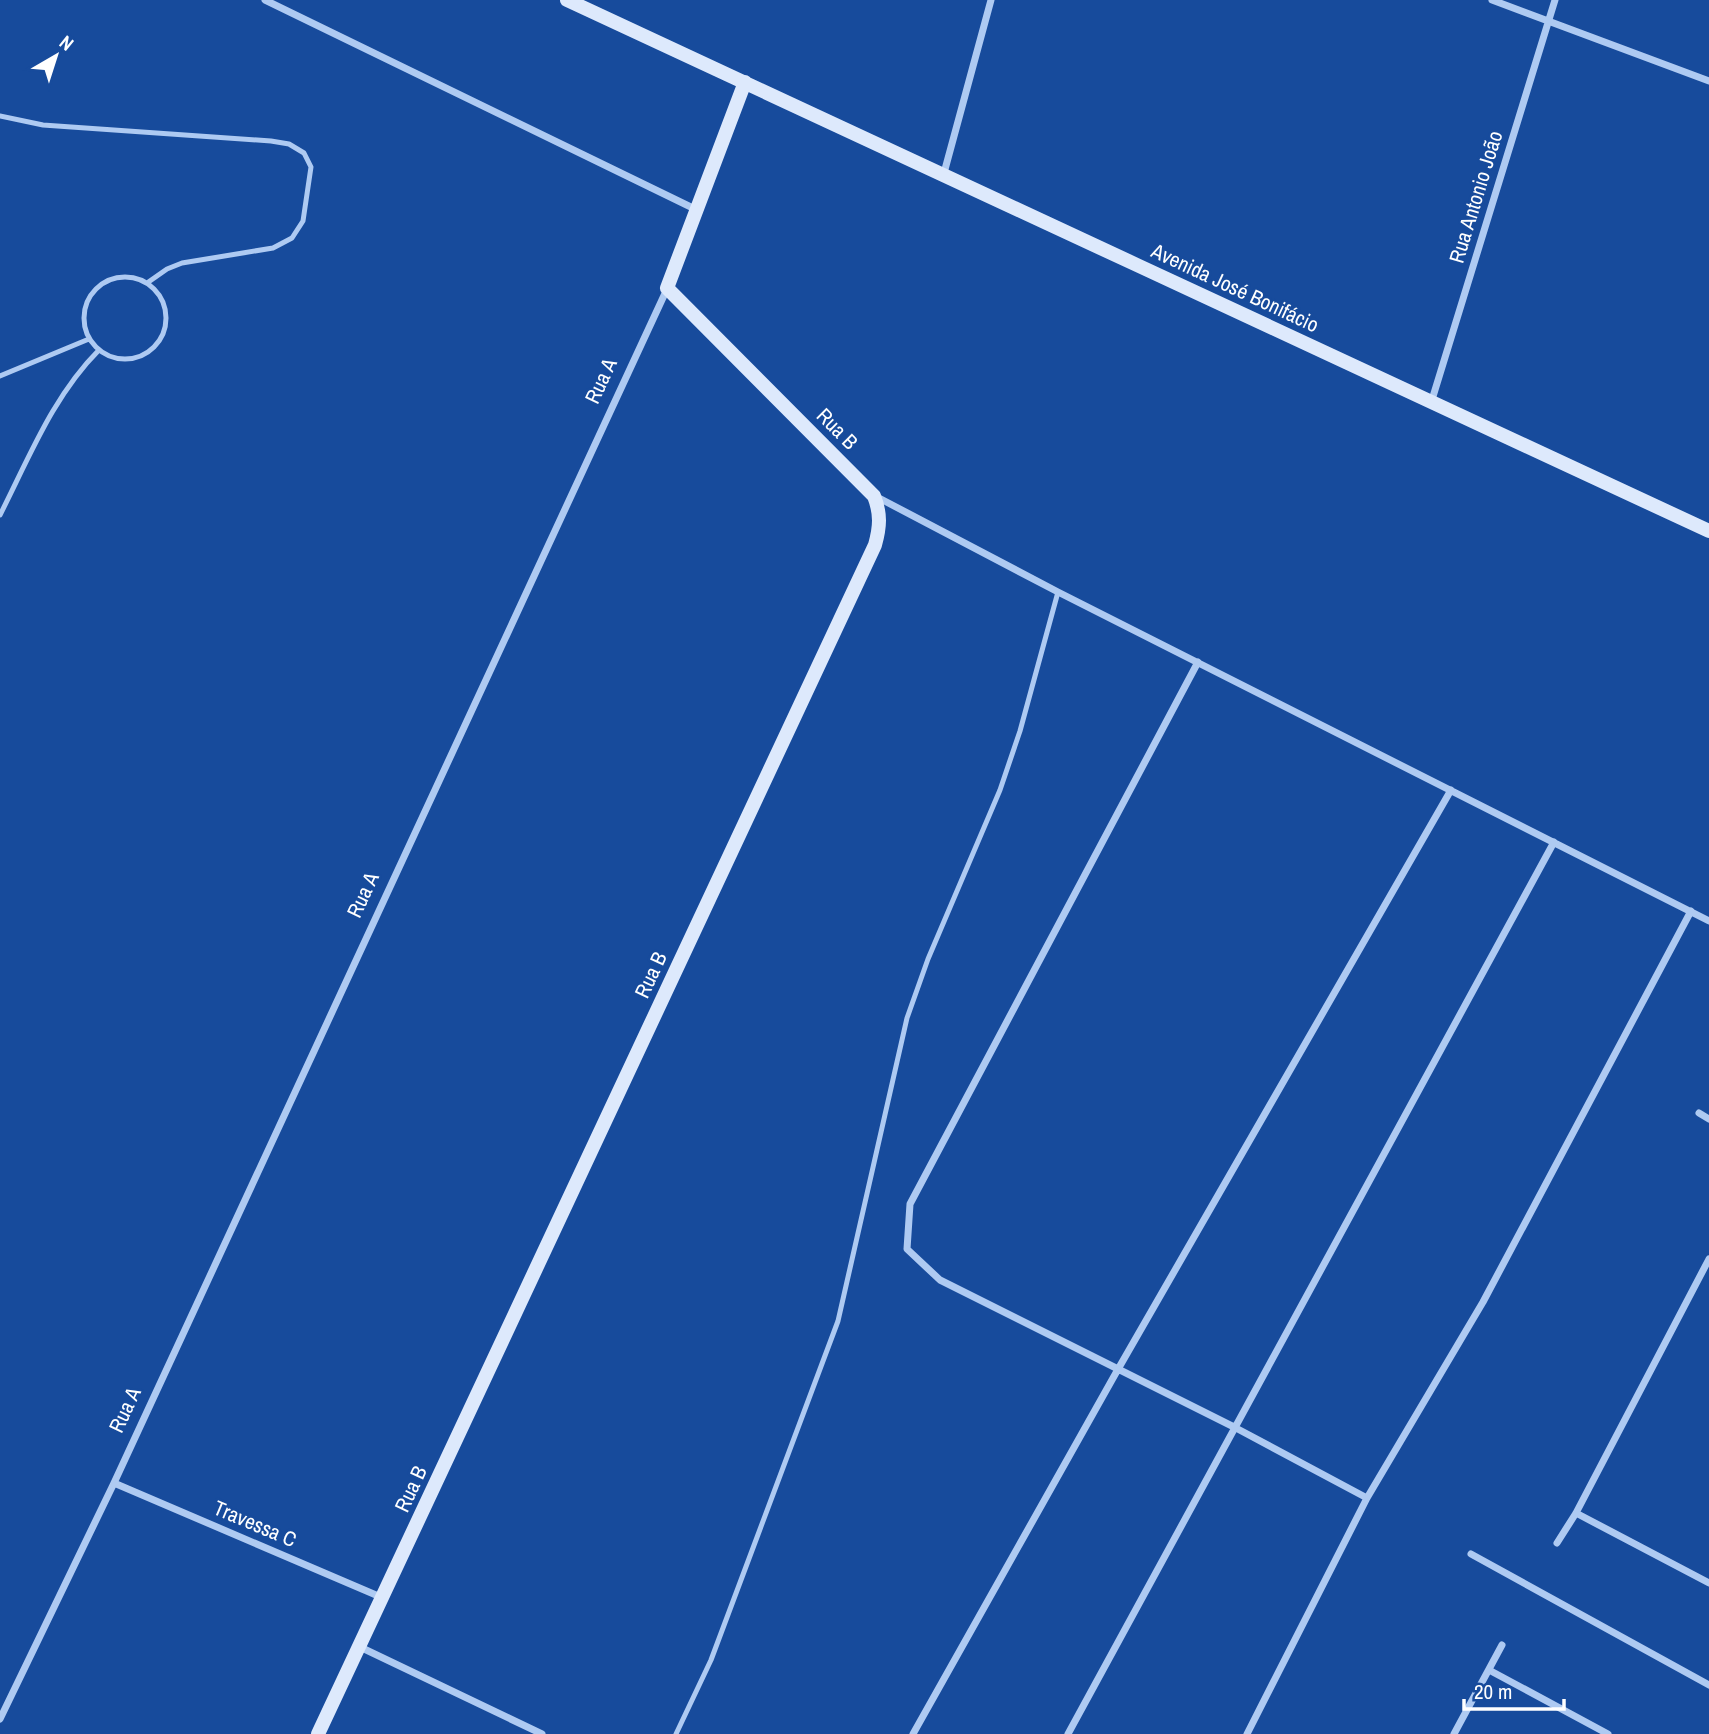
<svg xmlns="http://www.w3.org/2000/svg" width="1709" height="1734" viewBox="0 0 1709 1734" font-family="'Archivo Narrow',sans-serif">
	<rect width="100%" height="100%" fill="#174b9c"/>
	<g fill="none" stroke-linecap="round" stroke-linejoin="round">
		<path stroke="#aecaf2" stroke-width="5" d="M0,116L43,125L271,141L289,144L304,153L311,167L303,221L292,238L273,248L182,263L167,269L147,283
			M84 318a41 41 0 1 1 82 0a41 41 0 1 1-82 0Z
			M0,376L89,339
			M0,515C29,458 53,396 99,350
			M676,1734L711,1660L838,1321L907,1018L928,959L1000,790L1020,731L1058,592"/>
		<path stroke="#aecaf2" stroke-width="7" d="M265,0L697,210
			M1492,0L1709,81
			M944,173L991,0
			M1431,403L1555,0
			M877,497L1058,592L1709,921
			M1198,662L910,1204L907,1249L940,1280L1234,1427L1367,1498
			M1699,1113L1709,1119
			M114,1483L383,1598
			M1576,1513L1709,1583
			M1557,1543L1576,1513L1709,1259
			M1471,1554L1709,1685
			M360,1647L542,1734
			M1489,1670L1608,1734
			M0,1719L114,1483L667,289
			M913,1734L1117,1371L1451,790
			M1068,1734L1554,842
			M1247,1734L1367,1498L1483,1302L1691,911
			M1454,1734L1502,1645"/>
		<path stroke="#dde9fc" stroke-width="14" d="M567,0C949,174 1327,357 1709,531
			M318,1734L875,545C880,527 881,514 874,496L667,288L745,82"/>
	</g>
	<g text-anchor="middle" stroke-width="5" stroke-linejoin="round" paint-order="stroke">
		<g font-size="21" fill="#fff" stroke="#174b9c">
			<text transform="translate(1476 197) rotate(-73)" y="7">Rua Antonio João</text>
			<text transform="translate(1235 288) rotate(25)" y="7">Avenida José Bonifácio</text>
			<text transform="translate(601 381) rotate(-65)" y="7">Rua A</text>
			<text transform="translate(837 429) rotate(45)" y="7">Rua B</text>
			<text transform="translate(363 895) rotate(-65)" y="7">Rua A</text>
			<text transform="translate(651 975) rotate(-65)" y="7">Rua B</text>
			<text transform="translate(125 1410) rotate(-65)" y="7">Rua A</text>
			<text transform="translate(411 1489) rotate(-65)" y="7">Rua B</text>
			<text transform="translate(255 1524) rotate(23)" y="7">Travessa C</text>
		</g>
	</g>
	<g transform="translate(56 56) rotate(39)" stroke="#174b9c" stroke-width="5" paint-order="stroke">
	<path d="M0-5L12 26L0 18L-12 26Z" fill="#ffffff"/>
	<text y="-10" font-size="19" font-weight="bold" text-anchor="middle" fill="#ffffff">N</text>
	</g>
	<path d="M1464 1699v10h100v-10" fill="none" stroke="#ffffff" stroke-width="3.5"/>
	<text x="1474" y="1699" font-size="21" fill="#ffffff" stroke="#174b9c" stroke-width="5" paint-order="stroke">20 m</text>
</svg>
